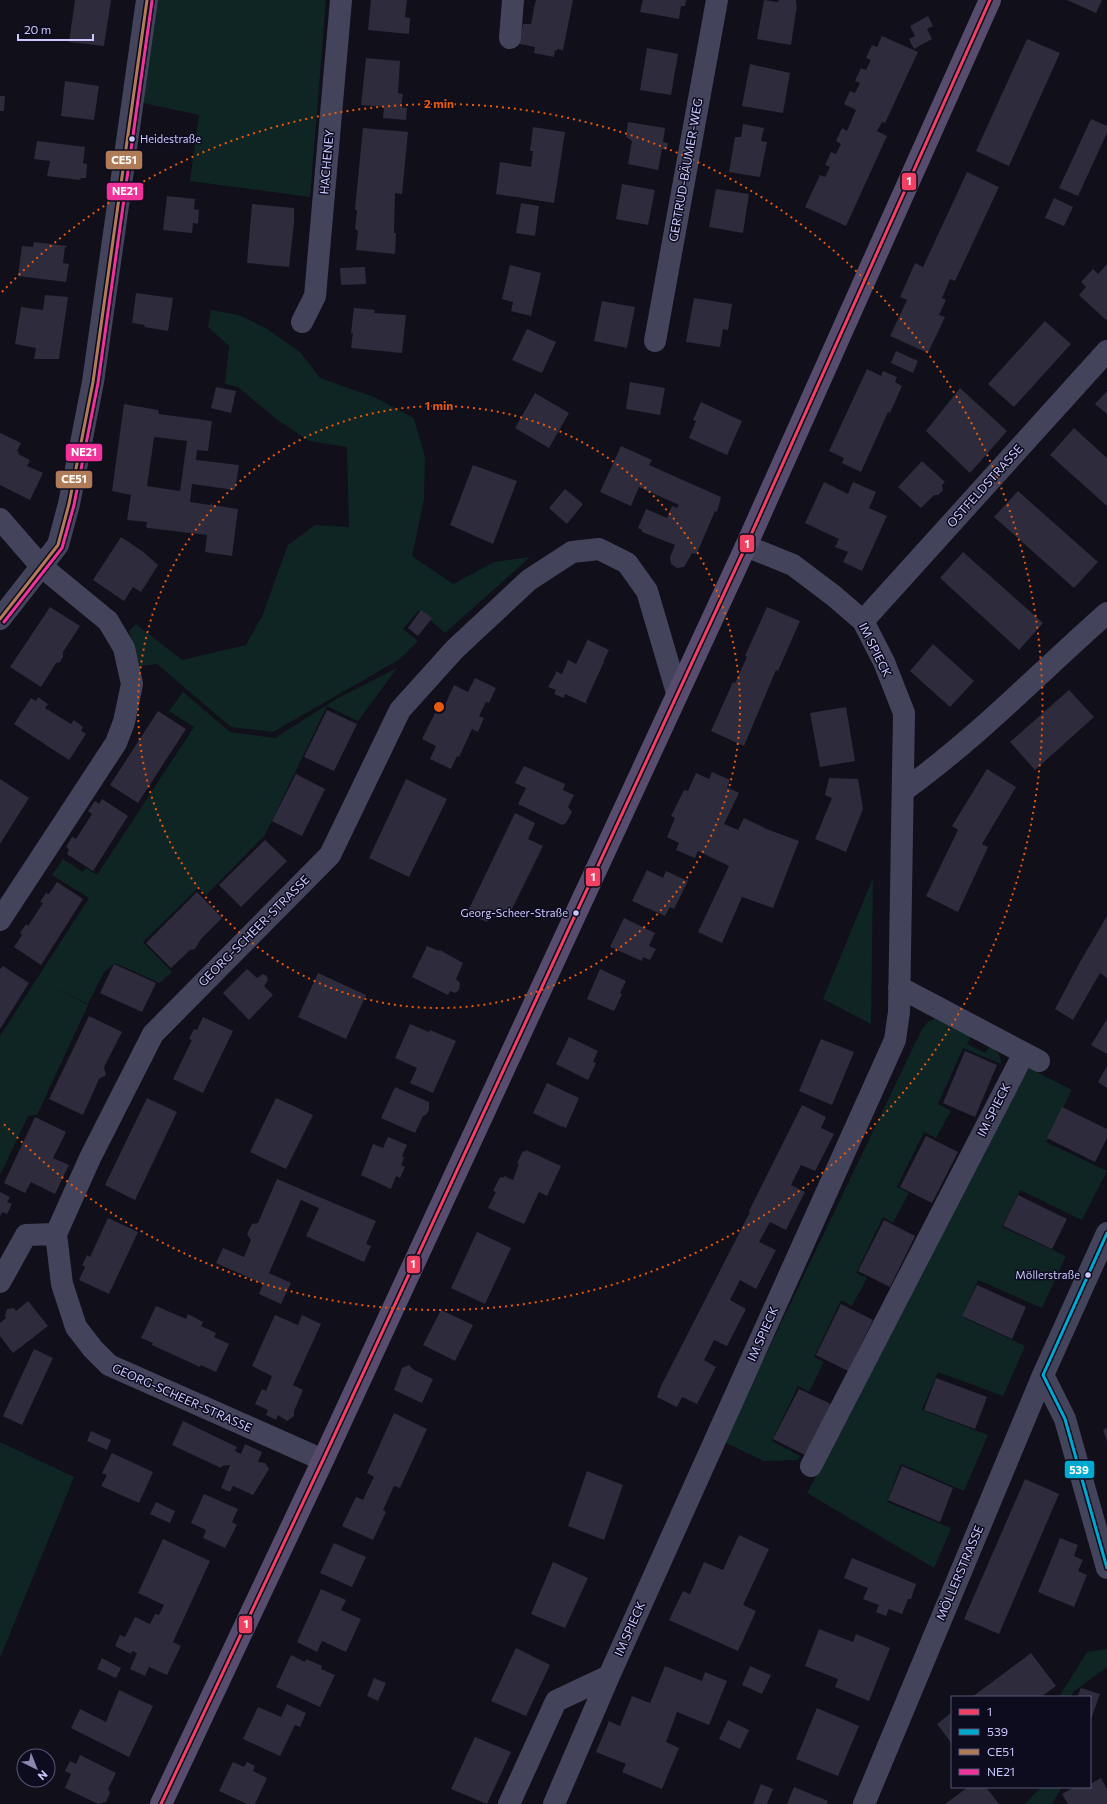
<svg xmlns="http://www.w3.org/2000/svg" width="1107" height="1804" viewBox="0 0 1107 1804" font-family="Commissioner,sans-serif">
	<rect width="100%" height="100%" fill="#100f1a"/>
	<path fill="#0e2524" d="M158,0H326L310,197L190,181L199,115L143,103Z
		M211,310L239,315L267,329L300,352L320,378L374,397L414,418L425,457L424,499L412,556L453,584L494,562L530,557L445,633L419,610L403,629L418,641L400,659L273,732L231,727L157,664L140,666L129,631L136,624L182,660L246,645L263,614L288,545L315,525L349,527L347,447L309,441L276,419L238,387L225,384L229,346L208,327Z
		M397,668L358,721L327,706L265,835L206,895L198,888L143,942L172,972L160,983L115,963L104,972L88,1004L54,987L88,1005L37,1115L28,1116L0,1175V1036L89,898L52,875L63,859L83,872L86,868L97,875L194,727L169,711L183,692L230,732L275,738L338,698Z
		M873,878L871,1024L823,999Z
		M936,1018L972,1035L967,1044L985,1053L990,1046C997,1051 1001,1055 1001,1064L963,1048L938,1104L951,1111L936,1138L924,1132L897,1187L909,1193L893,1223L883,1217L856,1273L867,1278L852,1306L841,1300L814,1357L824,1362L809,1392L798,1386L772,1441L800,1456L798,1460L764,1461L724,1442L922,1029L928,1022Z
		M1029,1068L1072,1090L1046,1142L1107,1171L1082,1220L1020,1190L1002,1227L1066,1256L1042,1308L978,1280L962,1317L1025,1346L1003,1396L938,1372L922,1410L988,1435L964,1491L901,1464L887,1502L951,1528L934,1568L807,1493L1015,1091Z
		M0,1442L74,1477L0,1658Z
		M1107,1649V1667L1073,1692L1071,1697H1059L1087,1652Z
		M1041,1787H1062L1052,1804H1025Z"/>
	<path fill="#2e2b3d" fill-rule="evenodd" d="M75,0H111L104,46L69,42Z
		M371,0H407L405,17L410,18L409,34L368,30Z
		M536,0H573L563,50L557,49V51L555,50L554,57L534,53L535,47L519,44L523,24H531L534,9L531,7L534,8Z
		M643,0H686L685,6H681L679,19L640,12Z
		M764,0L778,2L779,0H796V5H797L791,45L757,39Z
		M1067,0H1102L1096,13Z
		M928,16L933,26L927,29L932,39L914,49L909,39L915,36L910,26Z
		M882,36L918,52L885,123L882,122L877,131L887,136L846,226L805,207L820,175L825,177L830,167L825,165L831,152L836,154L841,144L836,141L842,128L847,131L852,119L856,110L844,104L850,91L855,93L860,83L855,81L861,68L866,70L871,60L866,58L872,45L877,47Z
		M1027,39L1060,53L1009,166L976,151Z
		M647,48L678,54L671,95L640,90Z
		M366,58L400,61L398,93L403,94L401,107L407,108L406,120L383,118L384,107L361,105Z
		M750,64L790,73L783,113L742,106Z
		M65,81L99,86L94,120L61,116Z
		M0,96H5L4,111H0Z
		M1091,119L1107,126V133L1078,196L1059,188Z
		M628,122L665,128L663,142L668,143L667,150L662,149L658,170L628,164L632,141L626,137Z
		M743,124L764,128L761,141L767,142L760,177L729,172L735,137H741Z
		M533,127L565,132L554,203L496,194L500,162L531,167L533,151H530Z
		M363,128L408,132L402,194L395,193L394,233H396L395,254L356,250L358,231L355,229L357,211L355,209Z
		M37,141L85,147L83,163L87,164L86,178H81L80,180L47,176L50,161L34,159Z
		M967,172L999,187L955,281L950,279L942,298L946,300L939,315L945,317L928,353L890,336L907,300L900,297L915,263L923,267Z
		M622,184L655,190L648,225L616,219Z
		M716,189L749,194L743,233L709,227Z
		M167,196L195,199L194,209L199,210L198,224L193,223L192,233L163,230Z
		M1054,198L1073,207L1064,226L1045,218Z
		M521,203L539,206L535,236L516,233Z
		M252,204L294,208V223L289,267L247,263Z
		M34,242L67,246V247H65L63,263L69,264L66,282L18,276L22,246L33,247Z
		M1107,264V319L1106,320L1079,295L1086,287L1081,282L1093,269L1098,274Z
		M510,265L541,273L531,316L511,311L513,302L502,299Z
		M365,267L366,284L341,285L340,268Z
		M136,293L173,298L168,331L144,327L145,325L132,323Z
		M45,295L68,297L59,359H34L36,348L15,344L21,307L43,310Z
		M694,298L732,304L728,330L723,329L720,347L686,342Z
		M602,301L635,307L627,348L594,341Z
		M354,308L375,310L374,313L406,315L402,353L351,348L353,333H351Z
		M1045,321L1071,344L1014,407L988,384Z
		M527,329L556,342L542,373L512,360Z
		M896,351L918,361L913,373L891,363Z
		M867,369L881,376L883,371L897,377L895,382L902,386L890,413L888,412L861,472L842,463L844,458L829,451Z
		M630,382L665,388L660,415L626,409Z
		M216,387L236,391L231,413L211,408Z
		M960,388L1007,431L970,473L926,431Z
		M1107,391V414L1095,404Z
		M535,393L569,413L549,448L515,428Z
		M701,402L742,421L727,455L689,438L696,421L693,420Z
		M124,404L158,410L159,414L212,421L208,451L197,450L196,460L239,465L235,490L192,484L190,502L210,505L212,502V505L238,509L232,556L205,552L207,535L148,528L146,527L147,522L127,520L131,495L112,491ZM155,437L187,441L180,491L147,486L154,438Z
		M1074,428L1107,458V506L1050,455Z
		M0,433L21,443L17,451L19,452L18,454L30,460L27,466L43,473L30,500L0,485Z
		M621,446L652,460L649,465L721,497L717,512L715,511L697,553L696,552L695,554L692,553L684,567L677,568L671,564L670,557L675,545L642,532V530L638,528L646,509L667,518L672,506L677,508L679,505L639,487L631,506L600,492Z
		M922,461L945,482L942,485L943,490L938,495H934L921,508L898,487Z
		M473,465L517,481L493,544L450,525Z
		M824,482L848,494L853,482L876,492L869,508L887,516L862,571L843,562L848,552L835,547L839,539L805,523Z
		M565,489L583,504L567,524L549,508Z
		M1018,491L1098,562L1074,588L994,517Z
		M121,537L142,551L158,565L141,592L133,587L124,601L93,580Z
		M963,552L1043,623L1019,650L940,578Z
		M50,607L80,626L63,652V657L60,662L56,663L41,687L10,667Z
		M767,607L800,621L778,671L776,670L744,746L711,731L733,682L735,683L747,657L745,656Z
		M421,610L432,618L418,636L408,628Z
		M586,639L609,650L603,662L605,663L603,664L592,688L586,702L587,704L565,694L564,698L554,694L556,690L548,687L556,673L555,671L562,674L568,660L576,664L587,641Z
		M933,644L974,681L950,707L910,671Z
		M475,678L496,688L489,703L486,702L479,716L484,718L478,732L472,729L459,757L457,756L451,769L430,759L436,746L422,739L436,711L441,714L454,685L468,692Z
		M1069,690L1094,717L1035,770L1010,742Z
		M38,697L48,704L45,708L71,724L74,720L83,727L81,731L86,734L69,760L14,724L31,698L36,701Z
		M846,707L855,761L820,767L810,713Z
		M327,710L357,724L334,771L304,757Z
		M158,711L186,729L138,803L110,785Z
		M524,766L565,784L563,790L574,795L568,807L572,812L566,823L562,825L518,804L526,788L515,783Z
		M987,769L1016,787L982,844L988,847L958,912L926,896L958,830L952,826Z
		M712,772L730,780L727,787L739,793L724,824L738,830L744,818L769,830L799,841L773,908L742,897L722,943L698,932L729,866L698,851L695,858L676,850L679,843L667,837L675,818L671,816L684,790L688,791L696,773L709,779Z
		M296,774L325,789L302,836L272,821Z
		M829,778L858,779L863,809L846,852L815,839L832,798L825,795Z
		M0,779L29,798L0,844Z
		M406,779L447,799L409,877L369,858Z
		M102,799L128,816L93,871L67,854L69,849L66,847L72,837L76,839L92,814L88,811L95,801L99,804Z
		M515,813L535,823L528,839L543,846L508,917L493,910L487,922L467,913Z
		M265,840L287,861L241,907L219,885Z
		M647,870L663,878L666,871L688,881L674,909L670,907L665,916L632,901Z
		M57,882L83,899L41,965L14,947L22,935L20,933L26,924L28,926L43,903L40,902L46,893L49,894Z
		M197,892L222,918L201,939L195,949L190,950L171,968L146,943Z
		M1107,916V978L1100,973L1073,1020L1055,1009L1080,962Z
		M624,918L655,933L649,946L656,949L650,960L643,957L642,961L610,947Z
		M427,946L439,951L440,950L463,963L456,979L460,983L459,990L455,993L450,991L448,995L412,977Z
		M114,964L156,983L142,1012L100,993Z
		M3,966L29,983L0,1029V969Z
		M247,969L257,978L263,974L267,976L268,980L264,986L273,995L249,1020L223,993Z
		M600,969L626,981L620,993L622,994L614,1011L587,999Z
		M318,973L366,995L346,1039L298,1017Z
		M89,1016L122,1032L104,1067L106,1075L99,1079L83,1115L49,1099Z
		M203,1017L233,1031L203,1093L173,1079L192,1040L189,1039L194,1029L197,1030Z
		M1107,1019V1054L1091,1045Z
		M410,1024L429,1032L430,1030L456,1041L433,1093L410,1083L417,1068L395,1058Z
		M569,1037L598,1051L593,1062L596,1063L588,1080L556,1064Z
		M821,1039L854,1052L832,1105L799,1091Z
		M965,1051L997,1065L975,1117L943,1103Z
		M1107,1066V1088L1098,1082Z
		M547,1083L579,1098L566,1128L562,1126V1127L533,1113Z
		M395,1087L429,1102V1109L427,1114L423,1116L415,1133L381,1118Z
		M147,1098L177,1112L135,1200L105,1185Z
		M276,1098L313,1115L286,1169L250,1152Z
		M802,1105L826,1117L821,1128L834,1134L815,1171L801,1165L791,1185L805,1192L786,1230L770,1222L759,1242L776,1250L756,1289L740,1280L730,1300L746,1309L727,1346L714,1340L704,1360L716,1367L697,1404L682,1397L677,1407L657,1397L661,1386L750,1212L749,1211Z
		M1062,1107L1107,1129V1138L1095,1162L1047,1138Z
		M35,1117L66,1132L53,1158L69,1165L55,1194L31,1182L25,1193L4,1183Z
		M926,1136L958,1152L932,1203L900,1187Z
		M388,1137L407,1145L402,1156L404,1158L401,1165L405,1167L400,1178L396,1176L391,1189L361,1175L373,1144L383,1148Z
		M526,1150L561,1166L547,1196L539,1192L524,1224L488,1208L496,1192L493,1191L500,1177L503,1178L504,1176L513,1180L519,1164L517,1163L523,1151L525,1152Z
		M277,1179L376,1221L366,1244L371,1246L364,1262L306,1236L319,1208L301,1200L269,1273L291,1283L281,1304L259,1294L263,1284L216,1263L223,1248L244,1257L251,1240L247,1234L252,1224L258,1223Z
		M0,1192L10,1197L7,1202L12,1204L7,1214L2,1212L0,1217Z
		M1018,1195L1067,1219L1052,1249L1003,1226Z
		M108,1218L138,1232L109,1294L79,1280L85,1267L82,1265L87,1255L90,1257Z
		M884,1220L915,1236L890,1287L858,1271Z
		M477,1232L511,1248L485,1304L451,1288Z
		M977,1285L1026,1307L1012,1339L962,1316Z
		M28,1301L48,1326L13,1353L0,1336V1323L6,1318L5,1316L7,1309L14,1308L16,1311Z
		M841,1304L873,1320L848,1371L816,1355Z
		M156,1306L186,1319L188,1314L203,1322L201,1326L216,1333L214,1337L229,1344L216,1372L201,1365L200,1367L152,1345L153,1343L141,1338Z
		M441,1310L473,1325L455,1361L423,1345Z
		M275,1315L298,1325L302,1315L321,1324L293,1385L303,1390L294,1411V1416L287,1421L278,1415L276,1420L266,1415L268,1410L255,1404L262,1389L266,1391L272,1376L252,1366Z
		M34,1349L53,1358L22,1425L3,1416Z
		M409,1365L414,1370L433,1379L422,1403L394,1390L402,1368Z
		M936,1378L987,1397L975,1429L924,1410Z
		M799,1389L831,1404L805,1455L773,1439Z
		M394,1413L427,1429L400,1488L394,1486L383,1510L386,1512L373,1540L342,1526L356,1497L363,1500L369,1487L374,1477L367,1473Z
		M183,1421L237,1447L235,1451L241,1454L245,1444L262,1452L258,1462L265,1463L269,1469L253,1495L233,1486L230,1492L221,1488L230,1465L222,1466L221,1468L172,1445Z
		M1107,1428V1441L1103,1430Z
		M91,1431L111,1440L107,1450L87,1441Z
		M112,1453L153,1472L139,1503L101,1486L107,1475L102,1473Z
		M902,1466L953,1488L940,1522L888,1500Z
		M587,1471L623,1485L604,1540L568,1526Z
		M1025,1479L1059,1494L999,1634L964,1619Z
		M204,1494L238,1509L232,1522L237,1525L225,1548L203,1538L206,1530L191,1523Z
		M156,1502L175,1511L170,1523L150,1514Z
		M739,1535L769,1549L743,1605L756,1611L738,1651L669,1620L683,1591L690,1594L704,1562L723,1570Z
		M1060,1538L1078,1545L1074,1556L1083,1560L1078,1571L1087,1575L1074,1607L1038,1592Z
		M163,1539L210,1561L173,1642L181,1646L167,1675L149,1667L145,1676L130,1669L137,1653L132,1651L131,1654L115,1646L120,1635L125,1637L135,1617L150,1624L155,1614L159,1615L164,1605L138,1593Z
		M334,1543L366,1557L352,1587L320,1573Z
		M852,1558L916,1584L911,1599H908L902,1614L889,1609L886,1616L876,1612L879,1605L863,1599L868,1588L844,1578Z
		M553,1562L588,1578L565,1628L531,1614Z
		M321,1589L346,1600L341,1610L361,1619L346,1652L322,1641L317,1652L297,1642Z
		M819,1629L853,1642L856,1634L890,1648L869,1701L835,1687L838,1679L805,1666Z
		M516,1648L550,1665L526,1716L491,1701Z
		M1031,1653L1056,1686L1041,1697H972Z
		M291,1655L305,1662L306,1659L322,1666L321,1669L335,1675L320,1707L276,1687Z
		M102,1658L121,1668L116,1678L97,1669Z
		M665,1666L702,1681L705,1672L727,1681L709,1725L677,1712L666,1742L679,1748L662,1789L622,1772L626,1764L596,1752L609,1721L620,1726L632,1696L650,1703Z
		M750,1666L771,1675L762,1694L742,1685Z
		M374,1678L386,1683L378,1701L367,1696Z
		M1081,1688L1100,1694L1090,1722V1697H1077Z
		M119,1690L153,1706L129,1757L71,1728L80,1709L106,1722Z
		M287,1704L306,1713L300,1727L295,1725L280,1756L243,1739L258,1707L281,1717Z
		M817,1708L859,1726L838,1776L796,1759Z
		M952,1712V1744L937,1724Z
		M728,1720L749,1730L740,1749L719,1739Z
		M475,1737L511,1752L487,1804L451,1789Z
		M80,1755L116,1773L108,1789L110,1793L106,1802L98,1804L65,1788L71,1774L65,1771L70,1761L76,1764Z
		M233,1762L244,1767L247,1762L255,1766L253,1771L267,1778L255,1804H247L219,1791Z
		M1101,1778L1107,1789V1804H1068L1062,1794L1074,1787H1090V1784Z
		M761,1784L773,1789L767,1804H753Z
		M794,1787L828,1801L827,1804H787Z
		M968,1787H986L999,1804H945Z"/>
	<g fill="none" stroke-linecap="round" stroke-linejoin="round">
		<path stroke="#43445b" stroke-width="22" d="M510,38L513,0
			M302,322L315,296L341,0
			M655,341L717,0
			M0,519L41,566L108,621L124,648L132,684L124,722L116,743L0,920
			M0,619L58,545L69,504L93,382L147,0
			M863,621L1107,351
			M903,791C977,738 1039,673 1107,613
			M899,987L1039,1061
			M0,1282L26,1235L56,1234
			M1043,1375L1065,1419L1107,1568
			M323,1460L109,1365L93,1349L76,1327L62,1284L56,1234L90,1158L153,1034L330,855L400,710L455,649L529,580L572,552L599,549L627,563L647,591L677,693
			M811,1466L1024,1053
			M509,1804L556,1701L609,1676
			M554,1804L609,1676L895,1040L899,1012L904,713L884,662L863,621L834,596L793,565L746,546
			M864,1804L1043,1375L1107,1233"/>
		<path stroke="#574c6d" stroke-width="22" d="M161,1804L323,1460L746,546L990,0"/>
		<g stroke="#0d0b1e" stroke-width="6">
			<path id="bus-1" d="M161,1804L323,1460L746,546L990,0"/>
		</g>
		<g stroke="#0d0b1e" stroke-width="6">
			<path id="bus-2" d="M1043,1375L1065,1419L1107,1568
				M1043,1375L1107,1233"/>
		</g>
		<g stroke="#0d0b1e" stroke-width="6">
			<path id="bus-3" d="M0,619L58,545L69,504L93,382L147,0"/>
		</g>
		<g stroke="#0d0b1e" stroke-width="6">
			<path id="bus-4" d="M4,622L62,548L74,505L98,383L152,1"/>
		</g>
		<use href="#bus-1" stroke="#f24062" stroke-width="3"/>
		<use href="#bus-2" stroke="#00a9ce" stroke-width="3"/>
		<use href="#bus-3" stroke="#b07c57" stroke-width="3"/>
		<use href="#bus-4" stroke="#ef339a" stroke-width="3"/>
	</g>
	<g fill="none" stroke="#e8590c" stroke-width="2" stroke-dasharray="2 4">
		<circle cx="439" cy="707" r="301"/>
		<path d="M2 292A603 603 0 1 1 2 1122"/>
	</g>
	<g fill="#cbc8ff" stroke="#0d0b1e" stroke-width="1.5">
		<circle cx="132" cy="139" r="3.5"/>
		<circle cx="576" cy="913" r="3.5"/>
		<circle cx="1088" cy="1275" r="3.5"/>
	</g>
	<g text-anchor="middle" stroke-width="3" stroke-linejoin="round" paint-order="stroke">
		<g font-size="11" fill="#cbc8ff" stroke="#0d0b1e" text-anchor="end">
			<text x="140" y="143" text-anchor="start">Heidestraße</text>
			<text x="568" y="917">Georg-Scheer-Straße</text>
			<text x="1080" y="1279">Möllerstraße</text>
		</g>
		<g font-size="12" fill="#cbc8ff" stroke="#0d0b1e">
			<text transform="translate(327 162) rotate(-85)" y="4">HACHENEY</text>
			<text transform="translate(686 170) rotate(-80)" y="4">GERTRUD-BÄUMER-WEG</text>
			<text transform="translate(985 486) rotate(-48)" y="4">OSTFELDSTRASSE</text>
			<text transform="translate(875 650) rotate(64)" y="4">IM SPIECK</text>
			<text transform="translate(254 931) rotate(-45)" y="4">GEORG-SCHEER-STRASSE</text>
			<text transform="translate(994 1110) rotate(-63)" y="4">IM SPIECK</text>
			<text transform="translate(763 1334) rotate(-66)" y="4">IM SPIECK</text>
			<text transform="translate(182 1398) rotate(24)" y="4">GEORG-SCHEER-STRASSE</text>
			<text transform="translate(960 1573) rotate(-67)" y="4">MÖLLERSTRASSE</text>
			<text transform="translate(630 1629) rotate(-66)" y="4">IM SPIECK</text>
		</g>
	</g>
	<circle cx="439" cy="707" r="6" fill="#e8590c" stroke="#0d0b1e" stroke-width="2"/>
	<g font-size="12" text-anchor="middle" font-weight="bold" fill="#e8590c" stroke="#0d0b1e" stroke-width="3" stroke-linejoin="round" paint-order="stroke">
		<text x="439" y="108">2 min</text>
		<text x="439" y="410">1 min</text>
	</g>
	<g stroke="#0d0b1e" stroke-width="1.5">
		<rect x="105" y="150" width="38" height="20" rx="4" fill="#b07c57"/>
		<rect x="901" y="172" width="16" height="19" rx="4" fill="#f24062"/>
		<rect x="106" y="182" width="38" height="19" rx="4" fill="#ef339a"/>
		<rect x="65" y="443" width="38" height="19" rx="4" fill="#ef339a"/>
		<rect x="55" y="470" width="38" height="19" rx="4" fill="#b07c57"/>
		<rect x="739" y="534" width="16" height="19" rx="4" fill="#f24062"/>
		<rect x="585" y="867" width="16" height="20" rx="4" fill="#f24062"/>
		<rect x="406" y="1255" width="15" height="19" rx="4" fill="#f24062"/>
		<rect x="1064" y="1460" width="31" height="19" rx="4" fill="#00a9ce"/>
		<rect x="238" y="1615" width="15" height="19" rx="4" fill="#f24062"/>
	</g>
	<g font-size="11" text-anchor="middle" font-weight="bold" fill="#fff">
		<text x="124" y="164">CE51</text>
		<text x="909" y="185">1</text>
		<text x="125" y="195">NE21</text>
		<text x="84" y="456">NE21</text>
		<text x="74" y="483">CE51</text>
		<text x="747" y="548">1</text>
		<text x="593" y="881">1</text>
		<text x="413" y="1268">1</text>
		<text x="1079" y="1474">539</text>
		<text x="246" y="1628">1</text>
	</g>
	<rect x="951" y="1696" width="140" height="92" fill="#0d0b1e" stroke="#595778"/>
	<rect x="959" y="1709" width="20" height="6" fill="#f24062" stroke="#595778"/>
	<text x="987" y="1716" font-size="12" fill="#cbc8ff">1</text>
	<rect x="959" y="1729" width="20" height="6" fill="#00a9ce" stroke="#595778"/>
	<text x="987" y="1736" font-size="12" fill="#cbc8ff">539</text>
	<rect x="959" y="1749" width="20" height="6" fill="#b07c57" stroke="#595778"/>
	<text x="987" y="1756" font-size="12" fill="#cbc8ff">CE51</text>
	<rect x="959" y="1769" width="20" height="6" fill="#ef339a" stroke="#595778"/>
	<text x="987" y="1776" font-size="12" fill="#cbc8ff">NE21</text>
	<g transform="translate(36 1768) rotate(137)"><circle r="19" fill="#0d0b1e" stroke="#595778"/>
	<path d="M0-3L7 15L0 10L-7 15Z" fill="#8a87af"/>
	<text y="-6" font-size="11" font-weight="bold" text-anchor="middle" fill="#cbc8ff">N</text>
	</g>
	<path d="M18 34v6h75v-6" fill="none" stroke="#cbc8ff" stroke-width="2"/>
	<text x="24" y="34" font-size="12" fill="#cbc8ff" stroke="#0d0b1e" stroke-width="3" paint-order="stroke">20 m</text>
</svg>
